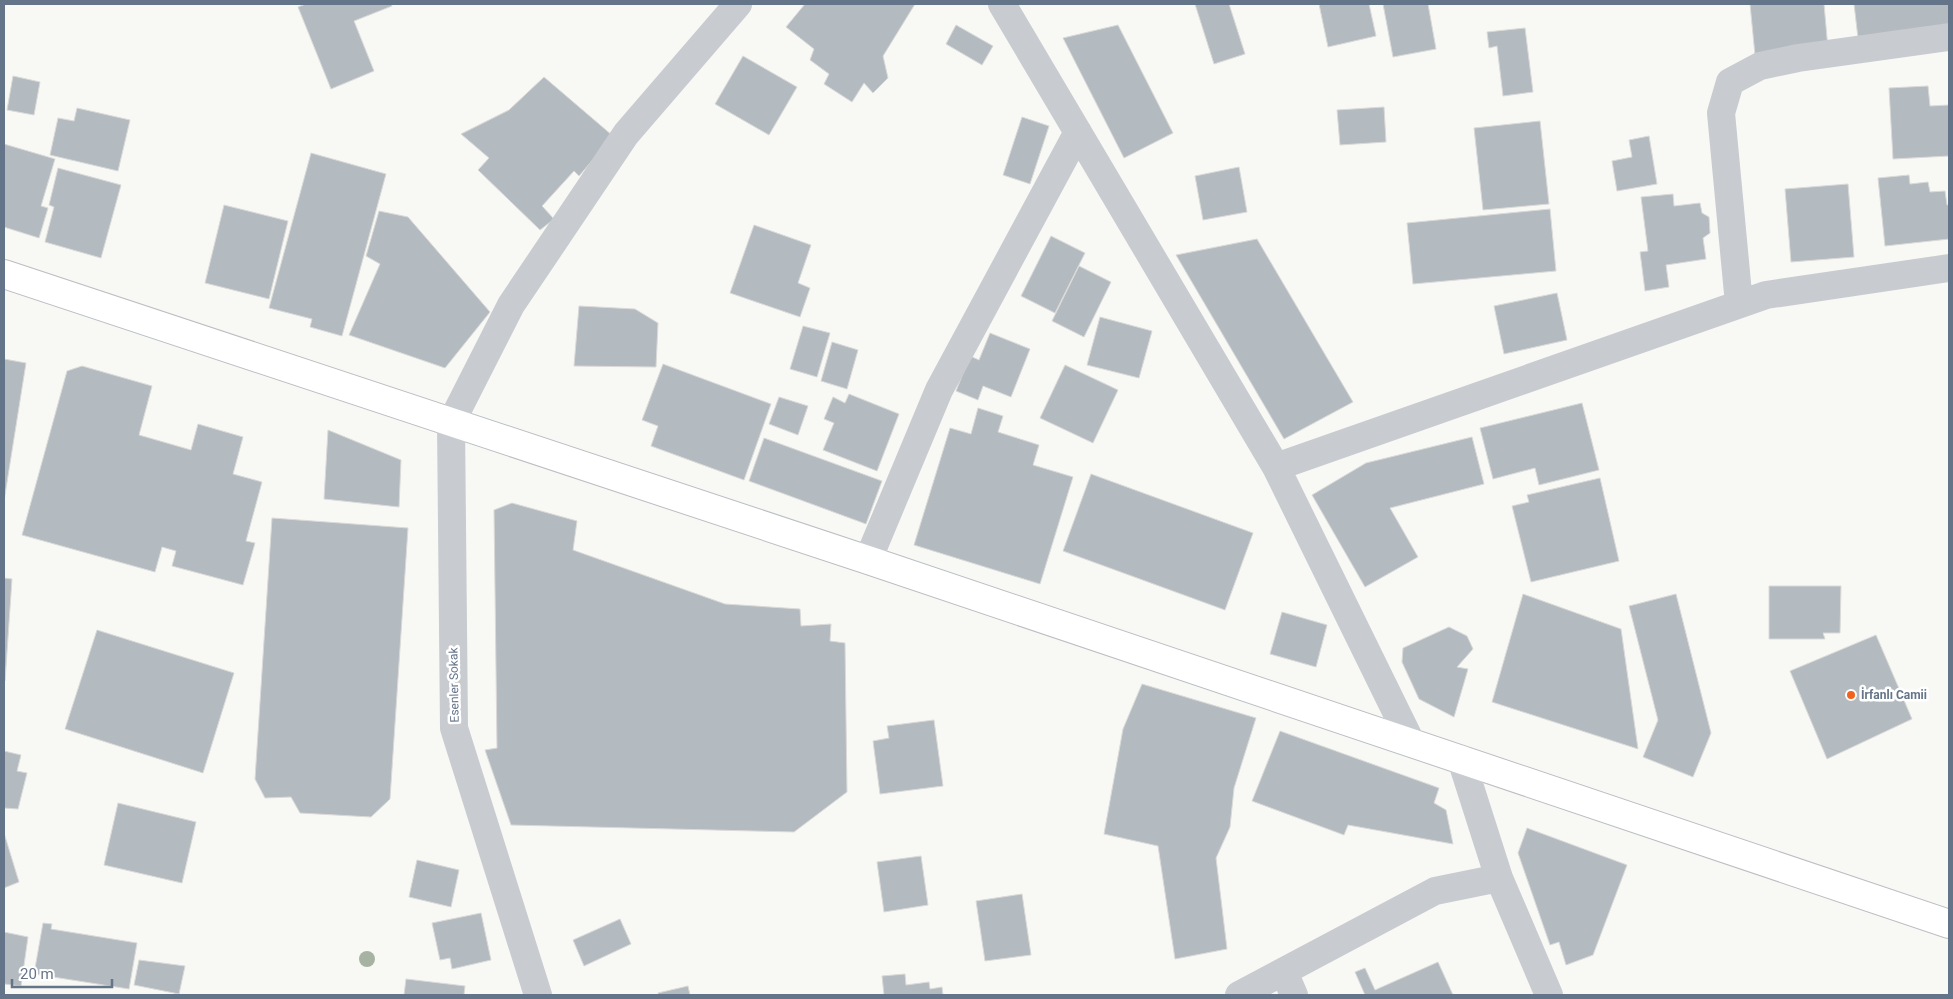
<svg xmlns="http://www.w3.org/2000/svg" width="1953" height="999" viewBox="0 0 1953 999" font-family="Roboto,sans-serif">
	<rect width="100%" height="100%" fill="#f8f8f5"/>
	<path fill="#b3bac0" stroke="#dadad8" d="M306,4H391L392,6L354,21L374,71L331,89L298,7Z
		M805,4H915L883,56L888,78L873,93L864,83L852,102L824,84L829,74L810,60L814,49L786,27Z
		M1195,4H1229L1245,54L1214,64Z
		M1319,4H1369L1376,36L1328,47Z
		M1383,4H1428L1436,49L1393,57Z
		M1750,4H1824L1828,49L1755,55Z
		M1854,4H1949V28L1858,38Z
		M956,25L993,46L982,65L946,44Z
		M1118,25L1173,133L1124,158L1063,38Z
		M1525,28L1533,92L1503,96L1497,46L1489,48L1487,32Z
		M743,56L797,87L769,135L715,104Z
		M13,76L40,82L34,115L7,110Z
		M544,77L613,136L579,176L574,171L542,206L554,219L540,230L478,170L489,158L461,134L509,110Z
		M1928,86L1930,106L1949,105V156L1893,159L1889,88Z
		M1384,107L1386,142L1340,145L1337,110Z
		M77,108L130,120L118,171L50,155L58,118L74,121Z
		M1022,117L1049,126L1030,184L1003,175Z
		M1540,121L1549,204L1483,210L1474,128Z
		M1649,136L1657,184L1617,191L1612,161L1632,157L1629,140Z
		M4,144L55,159L41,206L48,208L39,238L4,227Z
		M311,153L386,174L342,336L310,327L312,319L269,308Z
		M1239,167L1247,212L1203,220L1195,176Z
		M58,168L121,185L101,258L45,242L54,207L49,205Z
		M1909,175L1910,184L1928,182L1930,192L1945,191L1947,205H1949V239L1885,246L1878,178Z
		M1848,184L1854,257L1791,262L1785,189Z
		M1673,194L1674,206L1700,203L1702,213L1709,217L1710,233L1703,238L1706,259L1666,265L1669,287L1645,291L1640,252L1648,251L1641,197Z
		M224,205L288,221L269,299L205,283Z
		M1550,209L1556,271L1413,284L1407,223Z
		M379,211L408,217L490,312L445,368L349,335L380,264L366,256Z
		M754,225L811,245L798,283L810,288L800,317L730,293Z
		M1051,236L1085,253L1055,313L1021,296Z
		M1257,239L1353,402L1284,439L1176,255Z
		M1079,266L1111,282L1084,337L1052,321Z
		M1557,293L1567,340L1504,354L1494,306Z
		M579,306L635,309L658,323L656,367L574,366Z
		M1100,317L1152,331L1139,378L1087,365Z
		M803,326L830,333L817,377L790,369Z
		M990,333L1030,349L1011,397L983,386L978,400L956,391L970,356L979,360Z
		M832,342L858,350L847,389L821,381Z
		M4,359L26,363L4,501Z
		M663,364L771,404L744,480L651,446L658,426L642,420Z
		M1065,365L1118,390L1093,443L1040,418Z
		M82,366L152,386L139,435L191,450L198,424L243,437L233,474L262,482L246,541L255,543L243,585L172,566L176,551L162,547L155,572L22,535L67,371Z
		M849,394L899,414L877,471L823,450L834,423L824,419L833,397L845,403Z
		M779,397L808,406L798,435L769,424Z
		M1582,403L1599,470L1539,485L1535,468L1493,479L1480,428Z
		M978,408L1003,416L998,432L1039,445L1033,465L1073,477L1040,584L914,545L950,428L971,434Z
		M328,430L401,460L399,507L324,499Z
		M1472,437L1484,484L1390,508L1418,557L1365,587L1312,495L1366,463Z
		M764,438L882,481L866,524L749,481Z
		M1091,474L1253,533L1225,610L1063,551Z
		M1600,478L1619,561L1531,582L1512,506L1529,502L1527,495Z
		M512,503L577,521L573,550L725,604L800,609L801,626L831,624L830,641L845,643L847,792L794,832L511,825L485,750L497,748L494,510Z
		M272,518L408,528L390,799L371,817L300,813L291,797L265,798L255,779Z
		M4,578L12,579L5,681H4Z
		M1769,586H1841L1840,633H1823L1825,639H1769Z
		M1523,594L1621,629L1638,749L1492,702Z
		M1676,594L1711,733L1693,777L1643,757L1658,720L1629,606Z
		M1282,612L1327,625L1316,667L1270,654Z
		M1449,627L1467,636L1473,649L1457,667L1468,669L1454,717L1419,699L1402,662L1403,648Z
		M97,630L234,673L203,773L65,729Z
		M1876,635L1912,719L1827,759L1790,671Z
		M1142,684L1256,718L1234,788L1230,827L1216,858L1227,949L1175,959L1158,846L1104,834L1123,729Z
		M934,720L943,786L880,794L873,741L889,738L887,726Z
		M1280,731L1439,788L1434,803L1446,810L1453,844L1348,825L1344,835L1252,801Z
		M4,751L21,755L17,771L27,773L18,809L4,808Z
		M118,803L196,822L182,883L104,865Z
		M1527,828L1627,865L1593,955L1566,965L1559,942L1550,945L1518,853Z
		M4,833L19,882L4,888Z
		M921,856L928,905L884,912L877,862Z
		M417,860L459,870L451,907L409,897Z
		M1022,894L1031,955L985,961L976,901Z
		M481,913L491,960L452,969L450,958L440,960L432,923Z
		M620,919L631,944L584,966L573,940Z
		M43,923L52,924L51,929L137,943L129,989L34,974Z
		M4,932L28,937L21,986L4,984Z
		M139,960L185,966L179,994L134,985Z
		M1438,962L1453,995H1365L1355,972L1365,968L1375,990Z
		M905,974L906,985L929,982L930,989L942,987L943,995H884L882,976Z
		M406,979L465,986L464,995H404Z
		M688,986L690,995H658V993Z"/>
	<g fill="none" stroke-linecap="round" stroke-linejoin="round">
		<g stroke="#bbbec3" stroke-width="30">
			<path id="major" d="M4,274L868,560L1949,924"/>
		</g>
		<path stroke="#c8cbcf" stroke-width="28" d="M1002,4L1276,467L1411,742
			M1739,304L1721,113L1730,82L1760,66L1798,58L1949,37
			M1276,467L1766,295L1949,268
			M868,560L939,390L1078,132
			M1461,759L1499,878L1549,995
			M1284,972L1294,995
			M538,995L454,728L451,423L511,305L626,134L738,4
			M1239,995L1435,891L1499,878"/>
		<use href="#major" stroke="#fff" stroke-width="28"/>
	</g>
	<circle fill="#a6b3a3" cx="367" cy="959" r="8"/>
	<circle fill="#f1631d" stroke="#fff" stroke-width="2" cx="1851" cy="695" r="5"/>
	<g text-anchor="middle" stroke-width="5" stroke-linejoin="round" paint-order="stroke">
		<g font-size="12" fill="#657589" stroke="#fff">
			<text transform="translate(454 685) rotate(-91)" y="4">Esenler Sokak</text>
		</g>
		<g font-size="12" font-weight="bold" fill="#657589" stroke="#fff" text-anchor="start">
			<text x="1861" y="699">İrfanlı Camii</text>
		</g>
	</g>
	<rect width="1953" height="999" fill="none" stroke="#657589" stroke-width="10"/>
	<path d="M12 979v8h100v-8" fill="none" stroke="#657589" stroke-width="2.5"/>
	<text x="20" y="979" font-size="15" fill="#657589" stroke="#ffffff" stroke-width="4" paint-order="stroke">20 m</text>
</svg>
